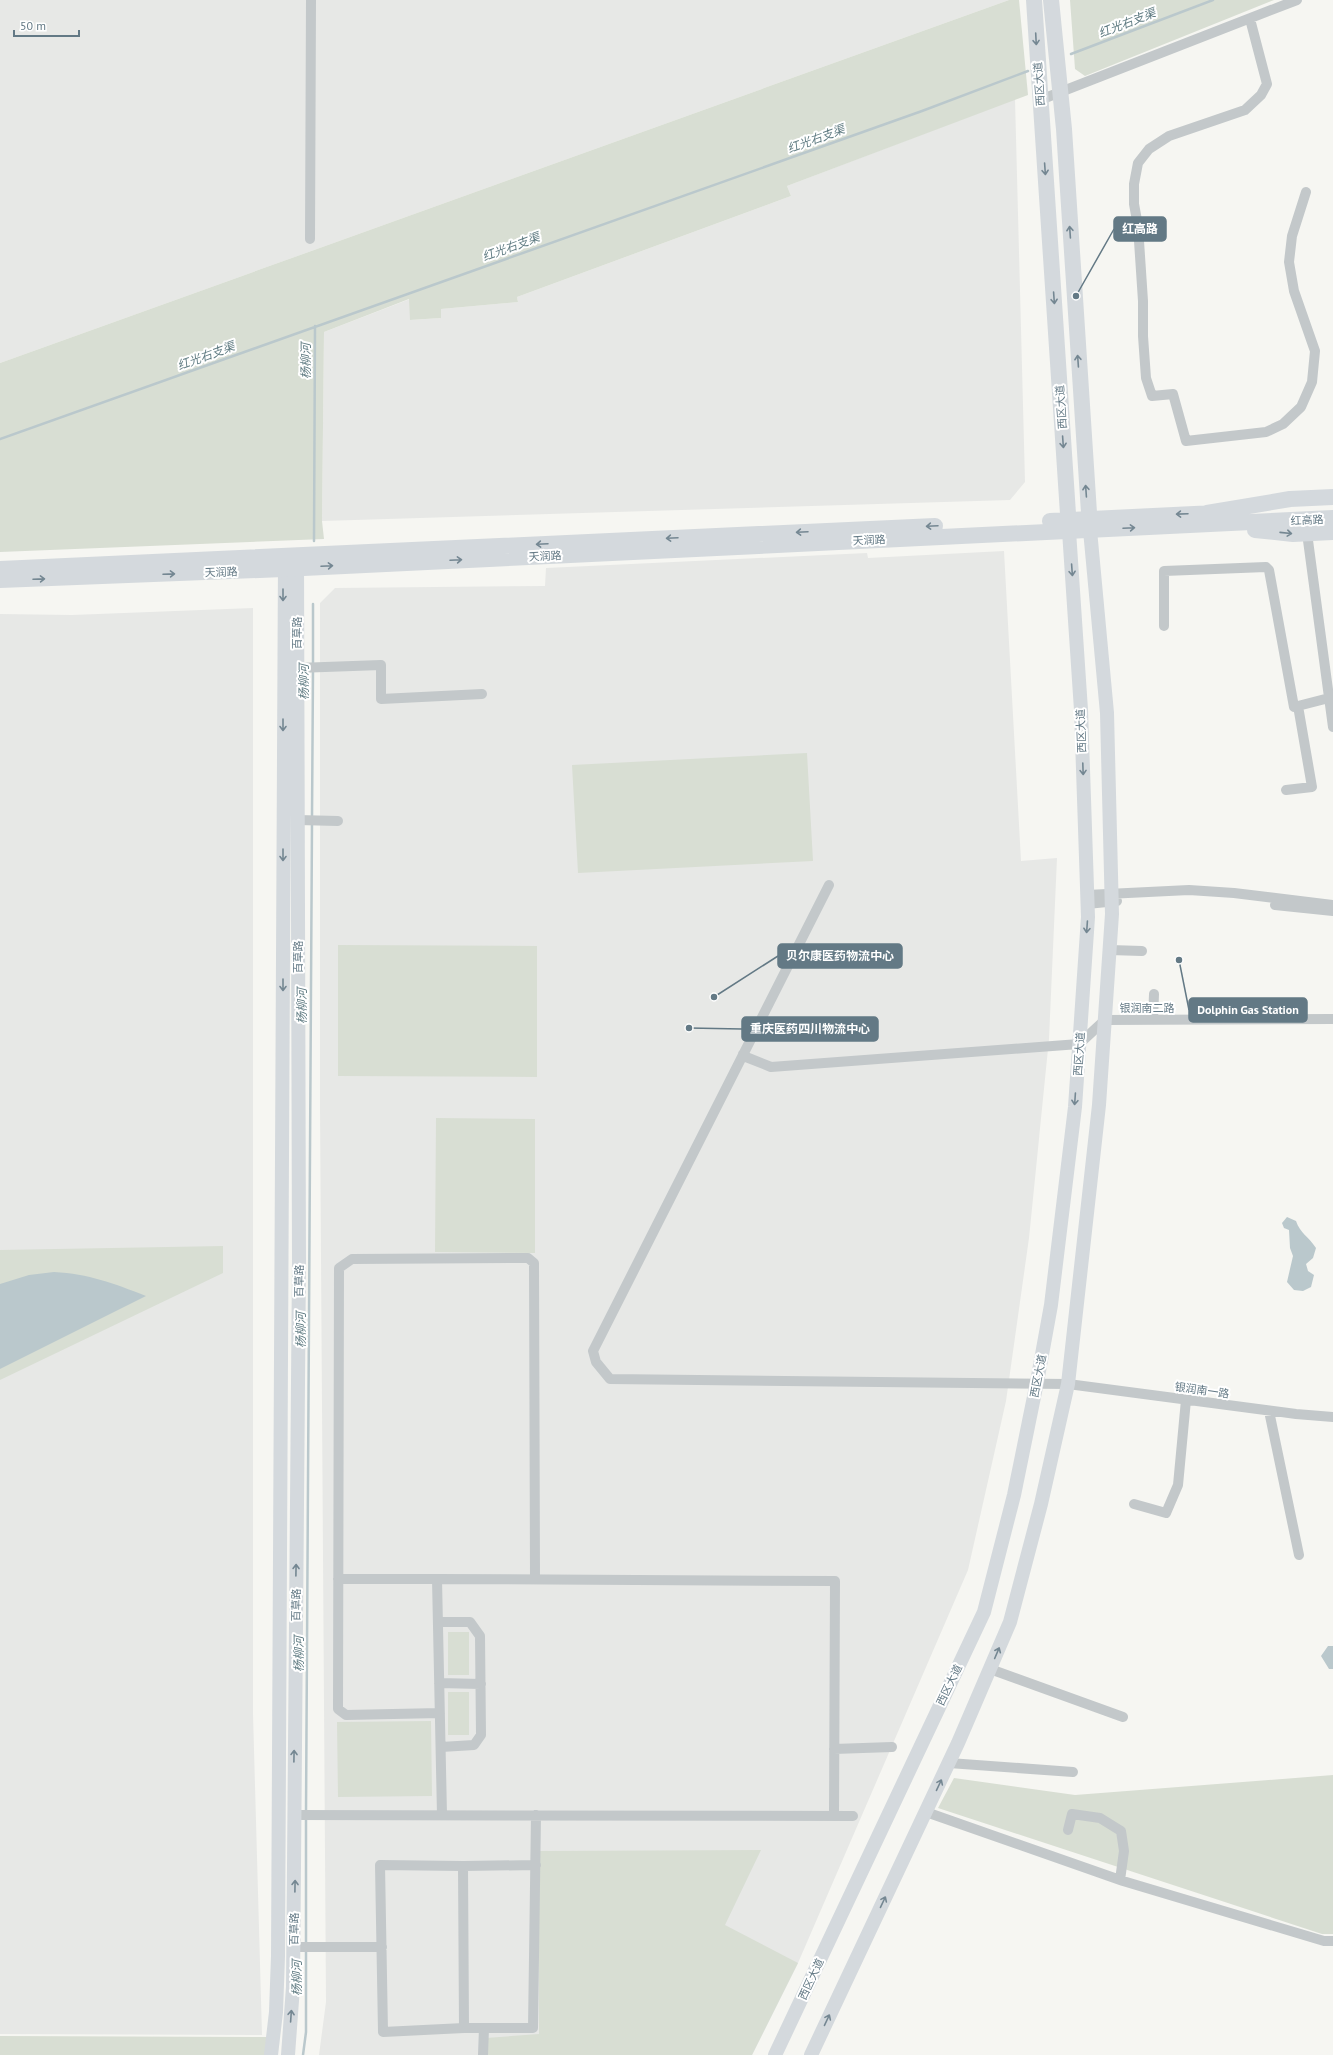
<svg xmlns="http://www.w3.org/2000/svg" width="1333" height="2055" viewBox="0 0 1333 2055" font-family="'PT Sans','Noto Sans SC',sans-serif">
	<rect width="100%" height="100%" fill="#f6f6f2"/>
	<path fill="#e7e8e6" d="M0,0H1009L0,363Z
		M1015,99L1025,482L1010,500L322,521L324,332L410,299V320L441,318V309L518,302L517,297L791,196L787,186Z
		M1004,551L1021,861L1057,858L1049,1039L1029,1238L1006,1401L968,1570L798,1963L752,2055H319L326,2002L320,1108V603L335,588L545,586L546,568L867,553L868,558Z
		M253,608V1714L262,2035L0,2034V614L72,615Z"/>
	<path fill="#d8ded3" d="M1009,0H1019L1028,95L787,186L791,196L517,297L518,302L441,309V318L410,320L409,299L324,332L322,521L324,539L0,552V363Z
		M1070,0H1274L1085,76L1075,69Z
		M807,753L813,861L578,873L572,765Z
		M338,945L537,946V1077L338,1076Z
		M436,1118L535,1119V1253L435,1252Z
		M223,1246V1273L0,1380V1250Z
		M448,1632H469V1675H448Z
		M448,1692H469V1735H448Z
		M431,1721L432,1796L338,1797L337,1722Z
		M1333,1775V1934H1322L938,1808L954,1778L1075,1795Z
		M761,1850L725,1925L798,1963L752,2055H486V2038L539,2034V1851Z
		M0,2036L268,2037L265,2055H0Z"/>
	<path fill="#bac8cc" d="M1287,1217L1296,1221C1300,1233 1309,1237 1316,1248L1313,1258L1306,1264L1308,1271L1314,1275L1311,1287L1303,1291L1294,1290L1287,1282L1293,1256L1290,1248L1289,1230L1284,1228L1282,1223Z
		M54,1272C89,1274 113,1283 146,1296L0,1369V1284L29,1275Z
		M1328,1646H1333V1669H1329L1321,1656Z"/>
	<g fill="none" stroke-linecap="round" stroke-linejoin="round">
		<path stroke="#bac8cc" stroke-width="2.5" d="M1071,54L1213,0
			M0,439L922,111L1028,71
			M314,541L315,326
			M313,666V604
			M312,818L313,671
			M306,1812L312,823
			M306,1944V1817
			M303,2055L306,2032V1949"/>
		<path stroke="#c3c8ca" stroke-width="10" d="M1250,19L1267,84L1261,95L1245,110L1169,136L1149,149L1138,163L1134,184V204L1138,226L1143,301V336L1146,378L1152,396L1173,394L1186,441L1266,432L1283,424L1301,407L1312,382L1315,351L1294,291L1289,262L1292,236L1306,192
			M1040,100L1297,0
			M310,239L311,0
			M1307,533L1333,727
			M1164,626V571L1266,567L1269,570L1294,707L1329,698
			M297,668L381,665V699L482,694
			M1286,790L1312,787L1298,706
			M298,820L338,821
			M829,885L593,1351L596,1362L610,1379L1068,1384L1296,1414L1333,1417
			M1087,895L1189,890L1234,893L1333,905
			M1087,904L1117,901
			M1275,905L1333,911
			M1110,950L1142,951
			M1153,1020L1154,994
			M743,1054L746,1057L771,1067L1079,1044L1105,1020L1333,1019
			M1269,1411L1299,1555
			M1134,1504L1166,1513L1178,1485L1186,1400
			M338,1579H437
			M438,1622H470L480,1636L481,1735L474,1745L441,1747
			M990,1669L1123,1717
			M439,1683L481,1684
			M440,1713L346,1715L338,1709L339,1268L352,1259L528,1258L534,1263L535,1579
			M834,1749L892,1747
			M949,1763L1073,1772
			M926,1812L1123,1881L1324,1941H1333
			M295,1815L853,1816
			M442,1815L437,1579L835,1581L834,1816
			M1068,1830L1072,1814L1100,1818L1121,1831L1124,1851L1120,1880
			M536,1865L463,1866L464,2028H533L536,1815
			M463,1866L380,1865L383,2032L464,2028
			M294,1947H382
			M483,2055L484,2028"/>
		<path stroke="#d4d9dd" stroke-width="14" d="M271,2055L276,2012L278,1956L285,558
			M288,2055L293,1987L299,1262L297,558
			M775,2055L984,1612L1014,1495L1037,1382L1051,1305L1075,1107L1088,917L1081,710L1069,531
			M811,2055L958,1743L1010,1622L1041,1504L1068,1384L1099,1105L1112,914L1107,713L1090,530"/>
		<path stroke="#d4d9dd" stroke-width="16" d="M1034,0L1069,529
			M1051,0L1064,129L1090,528
			M1207,513L1290,499L1333,497
			M1050,521L1215,513
			M1255,530L1293,534L1333,532
			M0,569L935,526
			M0,580L283,569L1333,518"/>
	</g>
	<defs><path id="oneway-shaft" d="M-6 0H5M1.5-3L5.5 0L1.5 3" fill="none" stroke-width="1.6" stroke-linecap="round" stroke-linejoin="round"/></defs>
	<g stroke="#748792">
		<use href="#oneway-shaft" transform="translate(1036 39) rotate(87)"/>
		<use href="#oneway-shaft" transform="translate(1045 169) rotate(86)"/>
		<use href="#oneway-shaft" transform="translate(1070 232) rotate(-94)"/>
		<use href="#oneway-shaft" transform="translate(1054 298) rotate(86)"/>
		<use href="#oneway-shaft" transform="translate(1078 361) rotate(-94)"/>
		<use href="#oneway-shaft" transform="translate(1063 442) rotate(86)"/>
		<use href="#oneway-shaft" transform="translate(1086 491) rotate(-94)"/>
		<use href="#oneway-shaft" transform="translate(1182 514) rotate(178)"/>
		<use href="#oneway-shaft" transform="translate(932 526) rotate(177)"/>
		<use href="#oneway-shaft" transform="translate(1129 528) rotate(-3)"/>
		<use href="#oneway-shaft" transform="translate(802 532) rotate(177)"/>
		<use href="#oneway-shaft" transform="translate(1286 533) rotate(6)"/>
		<use href="#oneway-shaft" transform="translate(672 538) rotate(177)"/>
		<use href="#oneway-shaft" transform="translate(542 544) rotate(177)"/>
		<use href="#oneway-shaft" transform="translate(456 560) rotate(-3)"/>
		<use href="#oneway-shaft" transform="translate(327 566) rotate(-3)"/>
		<use href="#oneway-shaft" transform="translate(1072 570) rotate(86)"/>
		<use href="#oneway-shaft" transform="translate(169 574) rotate(-2)"/>
		<use href="#oneway-shaft" transform="translate(39 579) rotate(-2)"/>
		<use href="#oneway-shaft" transform="translate(283 595) rotate(90)"/>
		<use href="#oneway-shaft" transform="translate(283 725) rotate(90)"/>
		<use href="#oneway-shaft" transform="translate(1083 769) rotate(88)"/>
		<use href="#oneway-shaft" transform="translate(283 855) rotate(90)"/>
		<use href="#oneway-shaft" transform="translate(1087 927) rotate(94)"/>
		<use href="#oneway-shaft" transform="translate(283 985) rotate(90)"/>
		<use href="#oneway-shaft" transform="translate(1075 1099) rotate(94)"/>
		<use href="#oneway-shaft" transform="translate(296 1570) rotate(-89)"/>
		<use href="#oneway-shaft" transform="translate(997 1653) rotate(-67)"/>
		<use href="#oneway-shaft" transform="translate(294 1756) rotate(-89)"/>
		<use href="#oneway-shaft" transform="translate(939 1785) rotate(-65)"/>
		<use href="#oneway-shaft" transform="translate(295 1886) rotate(-89)"/>
		<use href="#oneway-shaft" transform="translate(883 1902) rotate(-65)"/>
		<use href="#oneway-shaft" transform="translate(291 2016) rotate(-86)"/>
		<use href="#oneway-shaft" transform="translate(827 2020) rotate(-65)"/>
	</g>
	<g text-anchor="middle" stroke-width="4" stroke-linejoin="round" paint-order="stroke">
		<g font-size="11" fill="#637985" stroke="#fff">
			<text transform="translate(1039 84) rotate(-94)" y="4">西区大道</text>
			<text transform="translate(1061 407) rotate(-94)" y="4">西区大道</text>
			<text transform="translate(1307 520) rotate(-3)" y="4">红高路</text>
			<text transform="translate(869 540) rotate(-3)" y="4">天润路</text>
			<text transform="translate(545 556) rotate(-3)" y="4">天润路</text>
			<text transform="translate(221 572) rotate(-2)" y="4">天润路</text>
			<text transform="translate(297 633) rotate(-90)" y="4">百草路</text>
			<text transform="translate(1081 731) rotate(-92)" y="4">西区大道</text>
			<text transform="translate(298 957) rotate(-90)" y="4">百草路</text>
			<text x="1147" y="1012">银润南二路</text>
			<text transform="translate(1079 1054) rotate(-86)" y="4">西区大道</text>
			<text transform="translate(299 1281) rotate(-89)" y="4">百草路</text>
			<text transform="translate(1038 1376) rotate(-79)" y="4">西区大道</text>
			<text transform="translate(1202 1390) rotate(8)" y="4">银润南一路</text>
			<text transform="translate(296 1605) rotate(-89)" y="4">百草路</text>
			<text transform="translate(949 1685) rotate(-64)" y="4">西区大道</text>
			<text transform="translate(294 1929) rotate(-89)" y="4">百草路</text>
			<text transform="translate(811 1979) rotate(-65)" y="4">西区大道</text>
		</g>
		<g font-size="12" font-style="italic" fill="#5f7b82" stroke="#fff">
			<text transform="translate(1127 23) rotate(-21)" y="4">红光右支渠</text>
			<text transform="translate(816 139) rotate(-20)" y="4">红光右支渠</text>
			<text transform="translate(511 247) rotate(-20)" y="4">红光右支渠</text>
			<text transform="translate(206 356) rotate(-20)" y="4">红光右支渠</text>
			<text transform="translate(306 361) rotate(-90)" y="4">杨柳河</text>
			<text transform="translate(304 682) rotate(-90)" y="4">杨柳河</text>
			<text transform="translate(302 1006) rotate(-90)" y="4">杨柳河</text>
			<text transform="translate(301 1330) rotate(-90)" y="4">杨柳河</text>
			<text transform="translate(299 1654) rotate(-90)" y="4">杨柳河</text>
			<text transform="translate(297 1978) rotate(-90)" y="4">杨柳河</text>
		</g>
	</g>
	<path fill="none" stroke="#637985" stroke-width="1.5" d="M1076 296L1114 229M714 997L778 956M1179 960L1189 1010M689 1028L742 1029"/>
	<g fill="#637985" stroke="#fff" stroke-width="1.5">
		<circle cx="1076" cy="296" r="4"/>
		<circle cx="714" cy="997" r="4"/>
		<circle cx="1179" cy="960" r="4"/>
		<circle cx="689" cy="1028" r="4"/>
	</g>
	<g fill="#637985" stroke="#637985" stroke-width="1.5">
		<rect x="1114" y="217" width="52" height="24" rx="4"/>
		<rect x="778" y="944" width="124" height="24" rx="4"/>
		<rect x="1189" y="998" width="118" height="24" rx="4"/>
		<rect x="742" y="1017" width="136" height="24" rx="4"/>
	</g>
	<g font-size="12" text-anchor="middle" font-weight="bold" fill="#fff">
		<text x="1140" y="233">红高路</text>
		<text x="840" y="960">贝尔康医药物流中心</text>
		<text x="1248" y="1014">Dolphin Gas Station</text>
		<text x="810" y="1033">重庆医药四川物流中心</text>
	</g>
	<path d="M14 30v6h65v-6" fill="none" stroke="#637985" stroke-width="2"/>
	<text x="20" y="30" font-size="12" fill="#637985" stroke="#ffffff" stroke-width="3" paint-order="stroke">50 m</text>
</svg>
